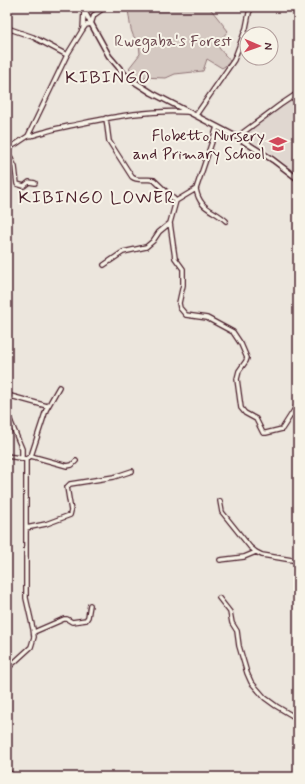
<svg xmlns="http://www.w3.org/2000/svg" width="305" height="784" viewBox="0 0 305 784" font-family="Mynerve,sans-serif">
	<rect width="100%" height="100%" fill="#ece6dd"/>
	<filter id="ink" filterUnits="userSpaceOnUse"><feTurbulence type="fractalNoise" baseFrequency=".025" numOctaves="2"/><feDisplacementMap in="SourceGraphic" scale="8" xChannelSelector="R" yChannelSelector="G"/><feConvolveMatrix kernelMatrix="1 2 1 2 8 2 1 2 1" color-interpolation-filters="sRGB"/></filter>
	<g filter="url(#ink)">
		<path fill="#e0d7d0" d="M298,95V175L276,156L240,133Z"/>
		<path fill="#d5c9c2" stroke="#907476" d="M127,7H209L228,31L221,39L219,48L231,62L222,68L207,59L203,71L175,74L166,78L138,77L129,68L140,54L139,43C128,34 131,19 127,7Z"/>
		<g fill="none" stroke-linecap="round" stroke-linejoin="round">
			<g stroke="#4a1f2b" stroke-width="6">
				<path id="minor" d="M7,28L33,37L67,55
					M83,29L84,11
					M196,115L234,60L246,28L249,13L252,7
					M106,118L109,141L132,177C138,182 147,178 154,180L176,201
					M217,127L196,189C200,210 213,209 226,221
					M28,136C34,136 39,133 45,132C53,129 61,128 69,126C109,118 147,109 188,112
					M237,137L280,105L298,93
					M7,149L16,144L28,136L67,55L83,29L86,25L91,24L94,15L105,7
					M7,151L15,167L17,184L24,186L29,182L35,183
					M196,189L176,201L170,223L175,258L183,269V285L179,303L180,308L186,315L207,318L233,332L241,344L247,358L246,361L239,371L237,379L241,408L245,413L256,419L263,433H266L282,429L298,404
					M104,265L123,252L146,247L153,241L159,232L170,223
					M7,395L47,406
					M7,413L22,449V459
					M7,456L26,459V598L33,629L34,637L31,647L7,669
					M31,456L46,410L59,387
					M26,459L31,456L67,466L72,465L76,461
					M220,501L222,512L250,547L256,552L262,555L298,561
					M26,528L46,524L70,515L71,511L67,487L70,484L114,477L132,471
					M220,560L244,557L256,552
					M219,598L230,612L232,623L237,631L239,646L247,673L251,682L265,698L276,706L298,719
					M34,632L64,619H67L72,622L86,620L88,617L90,605
					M7,769L12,777"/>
			</g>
			<g stroke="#4a1f2b" stroke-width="7">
				<path id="major" d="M82,7L109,56L127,77L152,93L237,137L273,160L298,179"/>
			</g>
			<use href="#minor" stroke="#f7f3e8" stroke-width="3.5"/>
			<use href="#major" stroke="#f7f3e8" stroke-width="4"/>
		</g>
	</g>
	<defs>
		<g id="school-bare" transform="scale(1.38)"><path d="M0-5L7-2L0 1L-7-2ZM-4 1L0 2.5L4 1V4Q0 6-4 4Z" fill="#d1495b" stroke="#f7f3e8" stroke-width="2.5" paint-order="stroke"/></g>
	</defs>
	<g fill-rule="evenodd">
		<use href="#school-bare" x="278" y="144"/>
	</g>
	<g text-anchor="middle" stroke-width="4" stroke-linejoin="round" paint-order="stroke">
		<g font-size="16" fill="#6d4a51" stroke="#f7f3e8">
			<text x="173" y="46">Rwegaba's Forest</text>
		</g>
		<g font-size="16" fill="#4a1f2b" stroke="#f7f3e8" text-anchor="end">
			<text x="265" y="141">Flobetto Nursery<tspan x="265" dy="18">and Primary School</tspan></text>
		</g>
		<g font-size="18" letter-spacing="1" fill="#4a1f2b" stroke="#f7f3e8">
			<text x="108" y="83">KIBINGO</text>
			<text x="97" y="203">KIBINGO LOWER</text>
		</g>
	</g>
	<rect width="305" height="784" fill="none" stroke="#f7f3e8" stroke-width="24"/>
	<rect x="12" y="12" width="281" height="760" fill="none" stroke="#4a1f2b" stroke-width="1.5" filter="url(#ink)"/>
	<g transform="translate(259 46) rotate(92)"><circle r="19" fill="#f7f3e8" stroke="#b29e9c"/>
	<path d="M0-3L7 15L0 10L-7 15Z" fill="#d1495b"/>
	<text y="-6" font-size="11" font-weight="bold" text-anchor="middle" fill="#4a1f2b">N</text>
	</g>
</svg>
